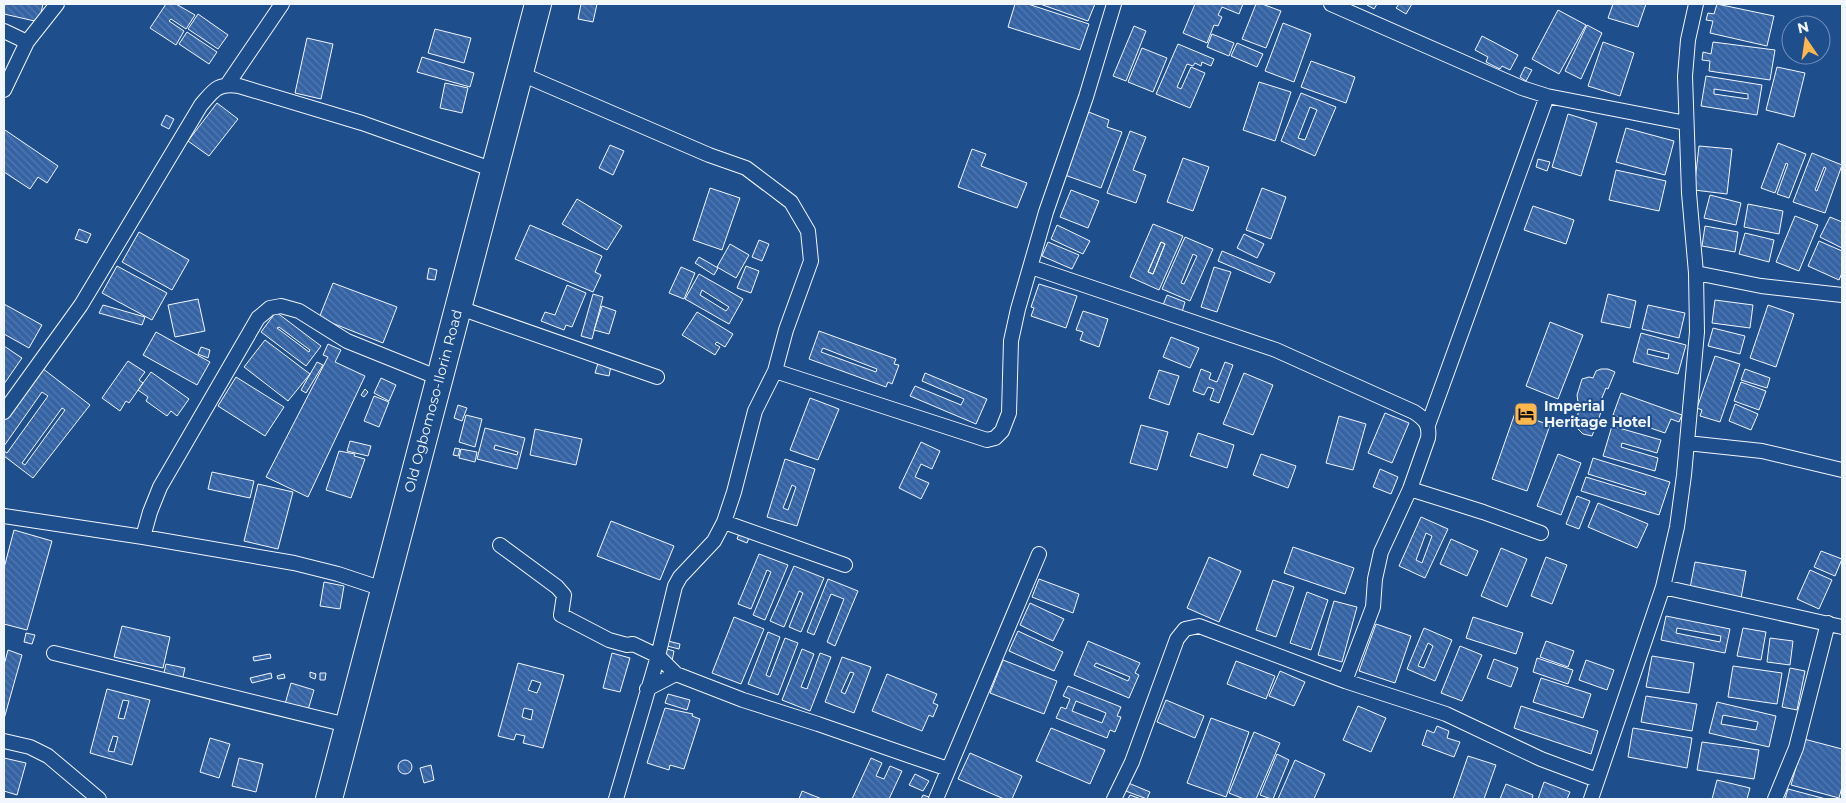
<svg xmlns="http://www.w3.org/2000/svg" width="1846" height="803" viewBox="0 0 1846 803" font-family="Montserrat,sans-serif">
	<defs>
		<pattern id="building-back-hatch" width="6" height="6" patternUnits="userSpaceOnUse" patternTransform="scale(1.25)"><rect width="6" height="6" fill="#3563a3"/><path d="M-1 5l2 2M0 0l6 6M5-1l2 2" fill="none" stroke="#537ab1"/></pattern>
	</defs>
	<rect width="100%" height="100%" fill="#1f4e8c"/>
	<path fill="url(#building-back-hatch)" stroke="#f2f6ff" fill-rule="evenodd" d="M4,4H43L39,22L4,14Z
		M166,4H176L195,15L186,29L171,19L169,21L184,31L176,45L150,28Z
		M581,4H597L593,22L578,19Z
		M1015,4H1028L1089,24L1080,50L1008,27Z
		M1040,4H1095L1088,21Z
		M1195,4H1243L1239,14L1222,7L1218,15L1222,17L1218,26L1214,25L1207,43L1183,33Z
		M1256,4H1262L1281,11L1266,48L1242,39Z
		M1368,4H1377L1374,9L1367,5Z
		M1399,4H1412L1406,14L1396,8Z
		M1613,4H1646L1638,27L1608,18Z
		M1717,4L1774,16L1767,46L1710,33L1713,21L1706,20L1708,13L1714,14Z
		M1558,10L1586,25L1559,74L1532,59Z
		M198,14L228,35L218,49L188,29Z
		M1283,23L1311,34L1294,82L1265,71Z
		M1587,25L1602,33L1581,79L1565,71Z
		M1134,26L1146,31L1126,81L1113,76Z
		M435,29L471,38L464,63L428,53Z
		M187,32L217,52L209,64L179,44Z
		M1212,34L1234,43L1229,56L1207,47Z
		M1482,36L1518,55L1510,70L1502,66L1500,69L1486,62L1488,57L1475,50Z
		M307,38L333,44L321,99L295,93Z
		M1603,42L1634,53L1620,96L1588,86Z
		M1713,42L1775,50L1770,80L1709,71L1710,61L1702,60L1703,52L1711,54Z
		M1237,43L1263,54L1257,67L1231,56Z
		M1178,44L1214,59L1211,66L1202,62L1201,66L1195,63L1193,66L1187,64L1177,87L1181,89L1191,67L1205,73L1190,108L1156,94Z
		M1142,48L1167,58L1153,92L1128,82Z
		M422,57L474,73L470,87L417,72Z
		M1311,61L1355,77L1346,103L1301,87Z
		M1525,67L1532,70L1526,81L1520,77Z
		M1777,67L1805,73L1794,117L1766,110Z
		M1706,76L1762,85L1757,115L1701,106ZM1714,89L1748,94V99L1714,94Z
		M1259,82L1291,92L1275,141L1243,130Z
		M445,83L468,88L462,113L440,108Z
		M1301,93L1336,107L1315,156L1281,141ZM1310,107L1317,110L1305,140L1298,138Z
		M217,103L238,119L209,156L188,141Z
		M1086,111L1109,120L1107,127L1122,132L1101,188L1062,174Z
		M1568,114L1597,123L1581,176L1552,167Z
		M166,115L174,119L169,129L161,125Z
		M1626,128L1674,141L1665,175L1616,162Z
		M5,130L58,166L47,183L38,177L30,189L4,172V133Z
		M1130,131L1146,137L1133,170L1146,175L1136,203L1107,193Z
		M1778,143L1806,154L1789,198L1777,194L1788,164L1786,163L1775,193L1761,188Z
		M610,145L624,151L613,175L599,168Z
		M1699,146L1732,149L1727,194L1694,190Z
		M972,149L986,154L981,166L1027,183L1017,208L958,187Z
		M1812,153L1842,165L1825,213L1793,202ZM1824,167L1826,168L1817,191L1815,190Z
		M1183,158L1209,167L1193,211L1167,202Z
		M1538,159L1550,162L1547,171L1536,167Z
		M1616,170L1666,181L1659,211L1609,200Z
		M710,188L740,198L722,250L693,240Z
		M1262,188L1286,197L1271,239L1246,230Z
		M1071,190L1099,201L1088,228L1060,217Z
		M1710,195L1741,203L1736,225L1704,218Z
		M577,199L622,226L607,250L562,224Z
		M1748,204L1783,211L1779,234L1744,227Z
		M1533,206L1574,220L1566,244L1524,230Z
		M1795,216L1818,225L1799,271L1776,262Z
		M1830,217L1842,222V248L1820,237Z
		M1153,224L1183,236L1159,290L1130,277ZM1161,242L1165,244L1153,274L1148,272Z
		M530,225L602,256L595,272L601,275L593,292L515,259Z
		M1057,225L1090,241L1083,254L1051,239Z
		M1705,226L1738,232L1735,252L1702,246Z
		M79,229L91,234L87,243L75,239Z
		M139,232L189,260L172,290L122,262Z
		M1745,233L1774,240L1769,262L1739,254Z
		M1244,234L1264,244L1257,258L1237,248Z
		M1185,237L1213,249L1190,301L1162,289ZM1193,254L1197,256L1184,284L1181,283Z
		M759,240L769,244L762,261L752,257Z
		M1819,241L1842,251V273L1839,280L1808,266Z
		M1048,242L1079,255L1072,269L1042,256Z
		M1161,242L1165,244L1153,274L1148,272Z
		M730,244L749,255L736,278L717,267Z
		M1222,251L1275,273L1270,283L1218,261Z
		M699,257L718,268L714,275L695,263Z
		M117,266L167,293L152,320L102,293Z
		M746,266L759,271L751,293L737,288Z
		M681,267L695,273L684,299L669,293Z
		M1214,267L1231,272L1217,312L1201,307Z
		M429,268L437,270L435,280L427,279Z
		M699,274L743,299L729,324L685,299ZM702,290L729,307L726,311L700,295Z
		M333,283L397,307L383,343L319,318Z
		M1039,284L1077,296L1066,328L1031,316L1034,308L1031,307Z
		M567,285L586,293L572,327L566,325L564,330L541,321L545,312L555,315Z
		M593,294L603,297L592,339L581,336Z
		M1608,294L1636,301L1630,328L1601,322Z
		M1167,295L1185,302L1182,312L1163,305Z
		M198,299L205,331L175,337L168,305Z
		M1715,300L1753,305L1750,328L1712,323Z
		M4,304L42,325L29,348L4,334Z
		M103,305L145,317L142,325L99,313Z
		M1648,305L1685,313L1679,338L1642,329Z
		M1768,305L1794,314L1776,367L1750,358Z
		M602,306L616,311L609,334L594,330Z
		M1083,311L1108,319L1099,347L1080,340L1083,332L1076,330Z
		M276,312L321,346L306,366L261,332ZM279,327L310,350L309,352L277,328Z
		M697,312L733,334L725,347L717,342L715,344L720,347L715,355L682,335Z
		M1550,322L1583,335L1558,399L1526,386Z
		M1713,328L1745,336L1740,354L1708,346Z
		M819,331L896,359L894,364L899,365L892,384L888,382L886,387L809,359ZM823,348L877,369L876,372L821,352Z
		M156,332L210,362L197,385L143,355Z
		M1641,333L1686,345L1678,374L1633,362ZM1648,349L1669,354L1668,359L1647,354Z
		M1171,337L1199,348L1190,368L1163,357Z
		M265,340L310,374L288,401L244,367Z
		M328,344L341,350L335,362L365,376L308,497L266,477L328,357L323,355Z
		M4,346L22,358L4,384Z
		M201,347L210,350L208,358L198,354Z
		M1715,356L1740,364L1720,422L1700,416L1702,410L1697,408Z
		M128,361L145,372L139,380L143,383L129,403L126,401L120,411L102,398Z
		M317,362L323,365L306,393L301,390Z
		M1225,362L1233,365L1219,403L1210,400L1214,389L1208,387L1204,395L1193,391L1201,369L1211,373L1209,379L1217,382Z
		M598,363L611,366L609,376L595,373Z
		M42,368L90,405L33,478L4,456V451L7,453L48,396L42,392L4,446V417ZM62,408L65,410L25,465L22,463Z
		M1601,369H1608L1615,372L1608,389L1606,388L1599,405L1603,407L1592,436L1583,434L1577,428L1576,423L1579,409L1577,395L1582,379L1589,377L1593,378L1596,371Z
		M1745,369L1770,378L1767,388L1741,380Z
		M1159,370L1179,376L1169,405L1149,398Z
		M151,372L189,399L177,416L171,411L167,416L146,401L148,397L138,390Z
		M925,373L987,399L976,424L910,396L915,386L961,405L964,399L922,381Z
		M1244,373L1273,385L1253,435L1223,424Z
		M236,377L284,407L265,436L218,406Z
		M381,378L396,385L389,401L374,393Z
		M1741,382L1766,391L1759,410L1734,401Z
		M365,389L368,392L364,397L361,395Z
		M1621,393L1682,415L1679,422L1671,419L1665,433L1613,415Z
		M374,396L389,402L379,427L364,421Z
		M810,398L839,409L818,460L790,450Z
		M1735,404L1758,414L1751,430L1729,421Z
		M458,405L467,408L462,421L454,418Z
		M1385,413L1409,423L1392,463L1368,453Z
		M1515,413L1550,425L1527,491L1492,479Z
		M466,415L482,419L475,447L459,442Z
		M1339,416L1366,424L1353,470L1326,463Z
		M1141,425L1168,432L1157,470L1130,463Z
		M1612,426L1661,440L1657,453L1622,443L1621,447L1658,458L1655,471L1603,456Z
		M485,428L525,438L517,469L477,459ZM495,445L518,452L517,455L494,449Z
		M535,429L582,439L576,465L530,455Z
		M1198,433L1234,445L1227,468L1190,456Z
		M350,441L371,446L368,456L347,451Z
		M921,442L940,451L932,469L921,464L915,477L929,483L921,499L899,488Z
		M455,448L460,449L458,456L453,455Z
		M461,449L477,452L475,462L459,458Z
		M339,451L355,454L354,456L365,459L351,498L326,490Z
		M1261,454L1296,466L1288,488L1253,475Z
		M1558,454L1581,463L1561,515L1537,506Z
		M1593,458L1670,482L1659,515L1581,491L1586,477L1645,495L1646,492L1588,474Z
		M785,459L815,469L797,526L767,517ZM792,485L796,487L788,510L783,508Z
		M1380,469L1398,477L1391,494L1373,487Z
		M212,472L254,481L250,498L208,489Z
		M258,484L293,492L278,549L244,541Z
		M1577,496L1590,501L1579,529L1566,524Z
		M1598,503L1648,524L1637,548L1588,527Z
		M1421,517L1448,529L1425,578L1399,566ZM1426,533L1432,536L1422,563L1416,560Z
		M611,521L674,546L660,580L597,556Z
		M14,530L52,541L27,630L4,624V568Z
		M740,531L750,535L747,543L737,539Z
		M1451,539L1478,551L1467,576L1440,564Z
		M1293,547L1354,568L1345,594L1284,573Z
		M1501,548L1527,559L1507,607L1481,596Z
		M1821,551L1842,559L1835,576L1814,567Z
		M759,554L788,565L765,620L753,615L771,572L767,570L751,609L738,604Z
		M1209,557L1241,571L1219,622L1187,608Z
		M1546,557L1567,565L1552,604L1531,596Z
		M1695,562L1746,571L1741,598L1690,588Z
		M794,566L824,578L801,632L789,627L803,593L799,591L784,627L770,621Z
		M1810,570L1832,580L1819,609L1797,599Z
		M828,579L858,591L835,646L827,642L844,599L831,594L814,635L807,632Z
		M1039,579L1079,594L1073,613L1032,597Z
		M1273,580L1294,587L1276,637L1256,630Z
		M324,582L344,586L340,609L320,606Z
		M1307,592L1328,600L1311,650L1290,643Z
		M1334,601L1357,607L1342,662L1318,655Z
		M1030,603L1064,619L1053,641L1020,625Z
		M1666,616L1730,629L1725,653L1661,640ZM1677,628L1721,636L1720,642L1676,633Z
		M734,617L764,629L741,684L712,673Z
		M1473,617L1523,633L1516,654L1466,638Z
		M1376,624L1411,636L1395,683L1359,671Z
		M122,626L170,637L163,668L114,657Z
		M1424,628L1452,640L1435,681L1407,669ZM1428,643L1433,646L1424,668L1418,666Z
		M1743,628L1766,632L1761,660L1737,656Z
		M1018,631L1063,652L1054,671L1009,651Z
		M768,632L780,637L766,675L770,677L785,638L798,643L778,695L748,684Z
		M26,633L35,635L32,644L24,642Z
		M1770,638L1793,641L1790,665L1767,662Z
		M668,641L680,644L679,649L667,646Z
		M1088,641L1140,663L1135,673L1139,675L1129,698L1074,675ZM1096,663L1130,677L1128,681L1094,666Z
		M1546,641L1574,651L1568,667L1540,657Z
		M1460,646L1482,655L1462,701L1441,693Z
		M667,649L674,651L672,661L664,658Z
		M802,649L814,654L801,687L807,689L820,653L831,657L810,711L782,700Z
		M8,650L22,655L4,719V665Z
		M612,653L630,658L620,692L603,688Z
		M270,654L271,658L254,661L253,657Z
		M1652,656L1694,663L1689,693L1646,687Z
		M842,657L871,667L854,713L825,702ZM850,672L854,673L845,694L841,692Z
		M1537,658L1573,670L1568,684L1533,672Z
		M1494,659L1518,668L1511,687L1487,678Z
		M1003,660L1057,681L1044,714L990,693Z
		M1586,660L1614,670L1607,690L1579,680Z
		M1236,661L1275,676L1266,699L1227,684Z
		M518,663L564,675L543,748L523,743L525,736L516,734L514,740L498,736ZM532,680L541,683L537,693L528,690ZM524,708L533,710L531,720L522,717Z
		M166,664L185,668L182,681L163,677Z
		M1733,666L1782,673L1777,704L1728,697Z
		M1790,668L1805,671L1797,710L1782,707Z
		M1280,671L1305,682L1294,706L1269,696Z
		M310,672L316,674L315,679L310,677Z
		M271,673L272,678L252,683L250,678Z
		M320,673H326L325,680H320Z
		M284,674L285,678L278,679L277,676Z
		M887,674L937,694L933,703L938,705L933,717L929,715L922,731L872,711Z
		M1541,678L1591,694L1583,718L1533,702Z
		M291,683L314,690L308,710L285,704Z
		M1068,686L1121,707L1117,716L1121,717L1115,732L1110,730L1107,738L1056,718L1061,707L1066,709L1070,699L1063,696ZM1076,701L1106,713L1102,723L1072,711Z
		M107,689L150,700L132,765L90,753ZM123,700L129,701L124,719L118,718ZM113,736L118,737L114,752L108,751Z
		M668,694L690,700L687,710L665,703Z
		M1646,696L1697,704L1692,731L1641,722Z
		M1166,700L1204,716L1195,738L1157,722Z
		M1717,702L1776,716L1769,747L1709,733ZM1723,715L1758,722L1756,730L1721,724Z
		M1358,706L1386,718L1371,752L1343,740Z
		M1521,706L1598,731L1591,754L1514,728Z
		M665,708L693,714L692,716L700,719L684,769L670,765L669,770L647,763Z
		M1211,718L1249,732L1226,797L1187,783Z
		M1437,726L1449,731L1447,738L1460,742L1454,757L1422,745L1427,730L1434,733Z
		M1051,728L1105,750L1090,784L1036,761Z
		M1633,728L1692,738L1687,768L1628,757Z
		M1254,732L1280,743L1256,799H1244L1229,793Z
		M210,738L230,744L219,778L200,772Z
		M1804,739L1842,749V787L1839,798L1791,785Z
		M1702,742L1759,750L1754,779L1697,770Z
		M970,753L1022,776L1012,799H1004L958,779Z
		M1277,754L1289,760L1273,799H1271L1260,795Z
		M1468,756L1496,765L1484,799H1453Z
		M4,758L26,763L17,795L4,791Z
		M239,758L263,764L256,792L232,786Z
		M871,758L882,763L876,776L884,779L890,766L902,771L889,799H852Z
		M398 767a7 7 0 1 1 14 0a7 7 0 1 1-14 0Z
		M1295,760L1325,774L1314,799H1278Z
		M431,765L434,780L424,783L420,768Z
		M915,774L929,781L923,791L909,785Z
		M1717,780L1750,788L1747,799H1712Z
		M1126,782L1150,792L1147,799L1123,790Z
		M1544,782L1570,792L1567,799H1538Z
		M1506,784L1533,795L1532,799H1500Z
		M1788,789L1826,799H1785Z
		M802,791L822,799H799Z
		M923,795L929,797L928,799H921Z
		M1130,795L1141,799H1128Z"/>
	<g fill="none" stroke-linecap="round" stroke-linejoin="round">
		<g stroke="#f2f6ff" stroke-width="16">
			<path id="street" d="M1331,4L1522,88L1547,96L1686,123
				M4,31L27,42
				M519,73L709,155L746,168L791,202L808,231L811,261L786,330L775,371L755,411L734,492L724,522L714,541L680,577L675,586L658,656L616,799
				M227,85L282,4
				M4,90L27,42L57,4
				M1031,267L1276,350L1414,412C1425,419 1430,425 1428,438L1410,489L1381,552L1375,579L1373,607L1345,681
				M1696,273L1761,286L1842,295
				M457,307L657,377
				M775,371L987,440L995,438L1002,431L1009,413L1011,341L1018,309L1046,212L1086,97L1114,4
				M4,412L81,305L201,105C214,90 217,83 239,86L362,123L494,170
				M1428,425L1547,96
				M1687,443L1762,451L1842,470
				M1410,489L1483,512L1541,533
				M4,516L143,537L294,563L338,574L383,589
				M724,522L845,565
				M143,537L150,512L160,487L258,318L270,308L281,306L299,311L347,341L439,378
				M500,545L557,587L564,595L561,615L609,640L627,645L633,644L658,656L676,674L743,700L818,724L948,769
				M1663,587L1842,627
				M54,653L347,725
				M647,689L676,674
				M4,741L30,747L48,756L99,799
				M936,799L1039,554
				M1114,799L1132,762L1177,639L1185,629L1199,626L1345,681L1446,714L1541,759L1597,780
				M1591,799L1663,587L1677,527L1684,475L1697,332L1696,273L1689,193L1685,76L1688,40L1696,4
				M1775,799L1796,748L1828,623"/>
		</g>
		<g stroke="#f2f6ff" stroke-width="28">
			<path id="highway" d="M329,799L538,4"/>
		</g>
		<use href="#street" stroke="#1f4e8c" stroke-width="14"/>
		<use href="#highway" stroke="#1f4e8c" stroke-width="26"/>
	</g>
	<defs>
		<g id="hotel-square" transform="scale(1.25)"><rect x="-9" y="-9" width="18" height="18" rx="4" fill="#ffb74d" stroke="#1f4e8c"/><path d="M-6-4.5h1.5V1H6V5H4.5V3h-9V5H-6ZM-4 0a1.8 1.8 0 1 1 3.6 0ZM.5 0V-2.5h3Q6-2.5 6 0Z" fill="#111"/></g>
	</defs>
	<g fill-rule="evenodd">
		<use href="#hotel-square" x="1526" y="414"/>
	</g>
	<g text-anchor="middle" stroke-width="4" stroke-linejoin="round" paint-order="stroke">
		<g font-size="14" fill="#f2f6ff" stroke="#1f4e8c">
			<text transform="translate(433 401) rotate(-75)" y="5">Old Ogbomoso-Ilorin Road</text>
		</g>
		<g font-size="14" font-weight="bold" fill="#f2f6ff" stroke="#1f4e8c" text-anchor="start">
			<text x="1544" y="411">Imperial<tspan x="1544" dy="16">Heritage Hotel</tspan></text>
		</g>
	</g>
	<rect width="1846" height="803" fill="none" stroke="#f2f6ff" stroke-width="10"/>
	<g transform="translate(1806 40) rotate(347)"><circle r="24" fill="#1f4e8c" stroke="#7391ba"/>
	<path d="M0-4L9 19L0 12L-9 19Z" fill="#ffb74d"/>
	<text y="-8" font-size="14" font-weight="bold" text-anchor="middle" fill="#f2f6ff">N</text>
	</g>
</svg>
